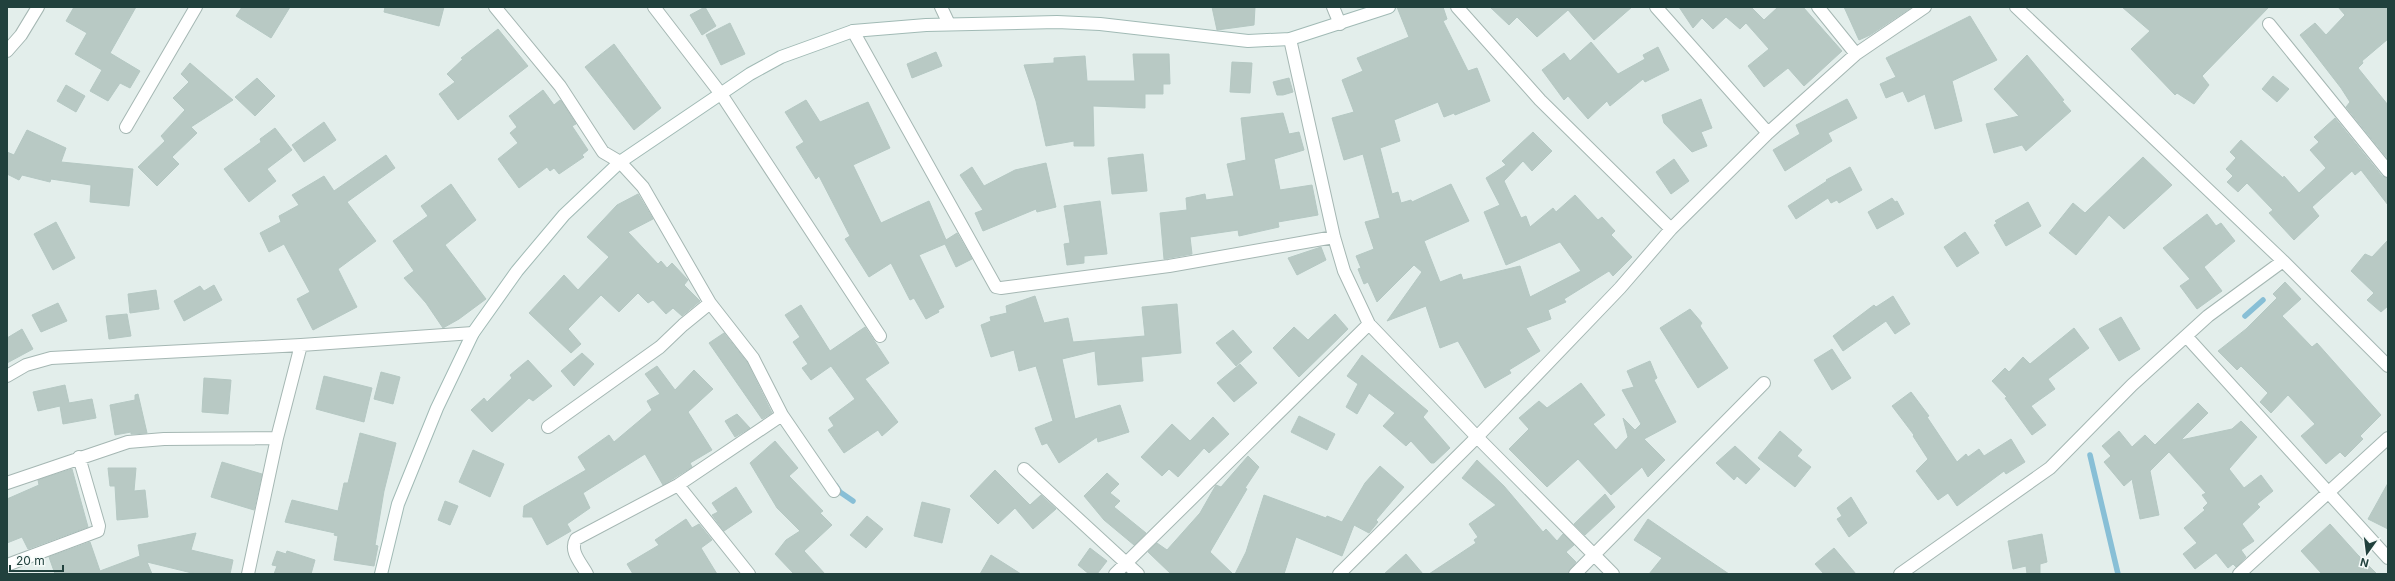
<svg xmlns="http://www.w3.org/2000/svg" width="2395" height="581" viewBox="0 0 2395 581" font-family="Inter,sans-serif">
	<rect width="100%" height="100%" fill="#e3eeeb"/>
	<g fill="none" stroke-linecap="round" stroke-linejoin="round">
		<path stroke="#88bfd6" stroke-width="5.5" d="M2245,316L2263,300
			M2090,455L2118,574
			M836,486L840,492L853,501"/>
	</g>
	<path fill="#b8c9c4" stroke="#b5c8c3" d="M74,7H136L110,53L140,71L130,88L120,83L108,101L90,91L102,70L75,54L87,33L66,21Z
		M242,7H290L271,38L236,16Z
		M385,7H444L439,26L384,12Z
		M705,7L716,26L702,35L690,15Z
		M1212,7H1255L1254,25L1217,30Z
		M1397,7H1443L1447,19L1443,21L1468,71L1477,68L1490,101L1455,115L1454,113L1444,117L1438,102L1394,120L1400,141L1380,148L1392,194L1398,192L1401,203L1411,200L1412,202L1451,184L1469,221L1424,241L1440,282L1461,274L1463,280L1520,266L1530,297L1581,271L1560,242L1506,265L1484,212L1500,205L1486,178L1506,165L1502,161L1533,132L1552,151L1532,171L1523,161L1504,181L1521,218L1526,216L1530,227L1553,208L1556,212L1575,195L1598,220L1602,217L1615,231L1611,235L1632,257L1613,276L1609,271L1564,299L1566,302L1548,310L1551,319L1526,328L1540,351L1509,370L1511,373L1485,388L1458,341L1440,348L1426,306L1387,321L1422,272L1414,265L1377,302L1368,282L1364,284L1358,269L1361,268L1356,256L1374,249L1365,222L1380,218L1363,154L1344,160L1332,118L1354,112L1342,80L1363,71L1357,58L1409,37Z
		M1490,7H1632L1594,40L1568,10L1537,37L1517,17L1509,25Z
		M1679,7H1751L1764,20L1778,7H1803L1842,51L1804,86L1788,68L1764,87L1748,66L1769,49L1746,23L1740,29L1726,17L1713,29L1702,18L1693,28Z
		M1844,7H1912L1870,35L1859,40Z
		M2122,7H2269L2202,76L2209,85L2194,104L2177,93L2175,95L2131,49L2150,31Z
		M2338,7H2388V39L2362,61L2363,63L2358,68L2388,105V159L2346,107L2350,102L2341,88L2300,35L2315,23L2326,35L2345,15Z
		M1970,16L1997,60L1952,81L1962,121L1935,129L1925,94L1908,102L1903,91L1886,98L1880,84L1896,77L1886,58Z
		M730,23L745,54L721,65L706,35Z
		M498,29L528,66L458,120L439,94L455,82L447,74L463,59L461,58Z
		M1591,42L1618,74L1645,59L1643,55L1658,47L1669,70L1645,82L1643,79L1610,106L1607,101L1588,119L1568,96L1564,100L1542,70L1564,53L1570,61Z
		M614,44L661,108L634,130L585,67Z
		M936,52L942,66L912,78L907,64Z
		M1133,54H1169L1170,84H1163V94H1145V108L1093,106L1094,146H1074V141L1046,146L1036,101L1024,65L1054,63V58L1085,56L1087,81H1135Z
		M2027,55L2064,100L2062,101L2071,111L2026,151L2022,145L1994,153L1986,124L2019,116L1994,89Z
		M1232,62L1252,63L1250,93L1230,92Z
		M190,63L233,100L191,127L197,133L172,157L179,164L157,186L138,167L165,141L161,136L185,110L173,98L189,82L181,74Z
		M2273,76L2289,89L2277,102L2262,89Z
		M257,78L275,96L255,116L235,97Z
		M1289,78L1293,92L1283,95H1277L1273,82Z
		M66,85L85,96L76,112L57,101Z
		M543,90L554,105L560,100L562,102L576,124L572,126L588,150L582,155L584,157L559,174L554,168L550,171L547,167L519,188L498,159L518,143L510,133L517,127L509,116Z
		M1701,99L1712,128L1701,132L1707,146L1692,152L1664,123L1662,115Z
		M1847,99L1857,118L1828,133L1832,141L1785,171L1773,150L1800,134L1796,125Z
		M806,100L820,122L868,102L890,148L853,165L881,223L929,201L946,240L957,233L972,259L956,267L945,244L919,255L944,307L938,310L939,312L926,319L914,298L910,300L891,263L869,277L845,239L850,236L819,176L816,179L796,147L804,142L785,112Z
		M1283,113L1289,134L1299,132L1304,150L1274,159L1280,190L1312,185L1318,215L1278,222L1279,227L1239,236L1238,230L1190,237L1192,254L1164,259L1160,213L1187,210L1186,198L1205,194L1206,200L1234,196L1227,164L1246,160L1241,118Z
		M2335,118L2382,176L2388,178V205L2361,170L2355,175L2352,171L2312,207L2319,216L2294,240L2269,213L2273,210L2247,183L2238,192L2227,182L2233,176L2226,169L2236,158L2230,152L2241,140L2283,178L2284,176L2299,193L2326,168L2310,150L2319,142L2314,137Z
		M324,122L336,140L304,162L292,145Z
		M275,128L292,150L267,169L276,181L249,202L224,169L261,142L260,139Z
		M27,130L66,148L61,162L133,169L129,206L90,202L91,185L51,179L50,182L22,175L19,180L7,174V152L14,155Z
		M1143,154L1147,191L1112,194L1108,158Z
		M386,155L395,168L347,202L376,241L338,269L357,307L313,330L297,299L310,292L284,244L269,252L260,233L281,222L279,216L299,205L292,195L324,176L334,191Z
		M2143,157L2172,185L2124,229L2109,215L2076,255L2049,233L2073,203L2085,213Z
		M1674,159L1689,181L1671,194L1656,172Z
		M1046,163L1056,207L1037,212L1036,209L983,231L975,213L983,210L960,175L972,167L984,186L1015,170Z
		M1850,167L1862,190L1839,203L1837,200L1831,203L1828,198L1796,219L1788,206L1827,181L1826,180Z
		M451,184L476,220L445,245L486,299L459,319L443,328L426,303L404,278L414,271L393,241L428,216L421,206Z
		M638,194L653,219L628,232L658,264L661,261L667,268L672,263L688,280L684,285L700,301L682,316L673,308L666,314L653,300L648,303L638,293L619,312L601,295L568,329L581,344L571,353L529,313L564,275L578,290L609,257L587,237L617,205Z
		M1892,198L1895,202L1897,201L1904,214L1877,229L1868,212Z
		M1100,201L1107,254L1084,256V263L1067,265L1064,244L1070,243L1064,206Z
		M2028,202L2041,226L2006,246L1994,225L1997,223L1995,221Z
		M2207,214L2216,226L2221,223L2235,241L2204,267L2222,291L2197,309L2180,286L2190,279L2163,248Z
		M56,222L75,258L53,270L34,234Z
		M1965,232L1979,253L1957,267L1944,247Z
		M2388,240V306L2381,312L2367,300L2374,293L2351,271L2365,254L2372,257Z
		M1321,247L1326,260L1297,275L1288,258Z
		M2285,282L2301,299L2282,316L2312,347L2317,343L2381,415L2360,436L2363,439L2345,457L2340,452L2326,464L2301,436L2315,424L2288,395L2271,413L2260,402L2268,393L2241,366L2237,370L2218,351L2246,329L2277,298L2273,294Z
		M214,285L222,300L184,321L174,301L200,286L204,291Z
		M156,290L159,309L130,313L128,294Z
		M1035,296L1044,323L1068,318L1073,342L1145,336L1142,307L1177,304L1181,353L1141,357L1143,381L1098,385L1095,351L1062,359L1075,419L1120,405L1129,432L1098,442L1097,437L1059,463L1047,443L1042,445L1035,428L1053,421L1036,366L1019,371L1014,350L991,357L981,325L991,321L990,317L1007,313L1006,306Z
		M1893,296L1910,324L1895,334L1886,321L1843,351L1833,336L1874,305L1876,307Z
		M58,303L67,321L41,332L32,315Z
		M801,305L830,351L865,327L889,363L865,379L898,422L882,436L878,430L844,453L828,430L834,426L829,418L855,399L831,366L811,380L802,368L808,364L793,342L800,337L785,315Z
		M1690,309L1702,323L1700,326L1728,368L1698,388L1660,328Z
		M127,314L131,336L109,339L106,316Z
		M1335,314L1348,329L1299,377L1273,348L1294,327L1308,340Z
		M2121,317L2140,349L2119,361L2099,329Z
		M2074,328L2089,348L2048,379L2055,389L2031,406L2046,425L2032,435L2005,398L2007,397L1992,381L2005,368L2009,372L2023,357L2030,364Z
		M22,329L33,349L7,363V338Z
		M1233,330L1252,352L1236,366L1216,343Z
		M724,333L747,362L772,413L762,419L709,343Z
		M1832,349L1851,378L1832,390L1814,360Z
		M582,353L594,364L574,386L561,371Z
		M1362,355L1428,411L1423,417L1450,448L1434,463H1431L1411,441L1406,446L1383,426L1395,413L1369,393L1357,414L1346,407L1358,384L1347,376Z
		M528,360L552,386L533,401L529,398L492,432L471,410L484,398L487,402L512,378L510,375Z
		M1650,361L1657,378L1654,380L1676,422L1644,439L1665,460L1648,477L1642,467L1611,495L1578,459L1547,487L1509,449L1529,429L1519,418L1539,401L1547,408L1581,383L1605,415L1593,424L1616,450L1628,437L1623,418L1635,430L1641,424L1622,390L1634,387L1627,371Z
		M1240,364L1257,383L1234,402L1217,383Z
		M657,366L675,390L694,370L713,389L688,412L712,450L690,463L692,467L663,485L645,454L583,493L590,508L567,524L571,531L547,545L532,517H523L524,506L586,470L578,457L609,435L614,442L652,410L647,401L660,394L645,374Z
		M381,372L400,377L393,404L374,399Z
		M324,376L372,388L364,422L316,409Z
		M204,378L231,380L228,414L202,412Z
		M65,385L69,403L92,399L96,418L63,424L60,406L38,411L33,392Z
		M1911,392L1929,416L1927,417L1957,462L1966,454L1968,457L1979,449L1984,456L2011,439L2025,462L2006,474L2004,471L1957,506L1948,493L1938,500L1916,471L1928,459L1913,436L1914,435L1892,406Z
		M138,394L147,433L131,434V432L115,435L110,405L135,400V395Z
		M2198,403L2208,413L2181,440L2232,429L2241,421L2257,437L2229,469L2244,488L2261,475L2273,491L2257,504L2260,507L2242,524L2254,541L2241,550L2246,557L2236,567L2233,564L2228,568L2216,553L2195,569L2183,554L2197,543L2184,528L2205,510L2203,508L2208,503L2202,495L2206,493L2169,452L2150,471L2159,515L2140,519L2132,479L2124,486L2104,462L2111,456L2102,446L2119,431L2132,447L2145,435L2155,445Z
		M737,414L750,428L735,437L725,421Z
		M1299,416L1335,434L1327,450L1291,432Z
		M1213,417L1229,434L1209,453L1204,448L1178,477L1169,469L1162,476L1141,457L1172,424L1190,441Z
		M1780,431L1802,450L1797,456L1811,467L1795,487L1758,458Z
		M360,433L396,443L384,491L375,545L378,546L374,566L334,560L338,536L334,535L335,533L285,522L292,500L338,511L344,483H348Z
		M775,441L798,468L789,476L823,511L820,513L832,525L804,551L825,574H794L775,554L786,540L800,531L777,508L750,463Z
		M1735,446L1760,469L1746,484L1737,476L1734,480L1716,463Z
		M473,450L504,464L490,497L459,482Z
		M1248,456L1259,467L1245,488L1247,489L1210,552L1233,574H1171L1148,552L1157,543L1167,550L1200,513L1216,485L1221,487Z
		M1477,460L1504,486L1543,532L1546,529L1557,541L1563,534L1574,545L1566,552L1576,562L1568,574H1429L1476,543L1474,540L1478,537L1469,524L1496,505L1462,478Z
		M222,462L262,474L254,510L211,497Z
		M1380,466L1404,487L1376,520L1378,522L1369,533L1354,525L1342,556L1296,537L1284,574H1235L1246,552L1264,495L1326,518L1327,516L1342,522L1365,483Z
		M108,468H136L134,491L145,490L148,517L117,520L115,486H110Z
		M72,469L88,527L28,549L22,537L7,543V499L39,485L38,480Z
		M995,470L1030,505L1041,495L1056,509L1033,529L1015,508L998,524L970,496Z
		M1107,473L1119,484L1110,493L1120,501L1114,507L1146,533L1134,545L1104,520L1084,496Z
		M2388,483V529L2368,519Z
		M736,487L752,512L724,531L712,515L718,512L712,503Z
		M1605,494L1615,507L1585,535L1574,524Z
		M1851,497L1867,523L1849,537L1837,519L1842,516L1837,508Z
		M445,501L458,506L450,525L438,520Z
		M922,502L950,509L942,543L914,536Z
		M867,516L883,529L866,548L850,535Z
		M686,519L692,528L699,524L712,540L701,548L717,574H633L627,564L659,545L655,540Z
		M1648,519L1680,541L1729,574H1649L1662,558L1634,540Z
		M2330,524L2357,554L2377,574H2322L2301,551Z
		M196,533L191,550L233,560L230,574H196L147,562L152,574H55L49,557L90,542L100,571L140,556L138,545Z
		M2042,534L2047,562L2040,564V574H2027L2026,566L2013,569L2008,541Z
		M1090,548L1107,561L1097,574H1089L1078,565Z
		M1834,548L1856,574H1824L1815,564Z
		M277,551L286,554L287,551L315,560L311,574H274L277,566L272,565Z
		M1406,554L1423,574H1384Z
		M991,555L1021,574H980Z"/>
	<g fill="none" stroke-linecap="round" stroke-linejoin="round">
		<g stroke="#a5b7b3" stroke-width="14">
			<path id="street" d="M495,7L560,86L603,152L620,162L643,187L710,303L753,358L782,415L834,491
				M654,7L721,94L880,336
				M941,7L949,24
				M1333,7L1340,24
				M1457,7L1540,100L1671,229
				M1656,7L1768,133
				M1818,7L1856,54
				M2016,7L2283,261L2388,366
				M2269,24L2388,171
				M853,31L996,287L1001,288L1169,266L1334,237
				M1290,39L1334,237L1344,271L1369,324L1477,437L1613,574
				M7,51L21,35L38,7
				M126,127L196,7
				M2186,336L2388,558
				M7,376L26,365L51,358L301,345L473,333
				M548,427L660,347L683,325L710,303
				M1024,469L1138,574
				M7,483L128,442L164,439L277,438
				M678,485L749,574
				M7,565L98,531L99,526L79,457
				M248,574L277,438L301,345
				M587,574C581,563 569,551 576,539L678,485L782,415
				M1115,574L1369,324
				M1339,574L1477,437L1620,288L1671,229L1768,133L1856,54L1925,7
				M1575,574L1764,383
				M1900,574L2050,468L2132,385L2186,336L2208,316L2283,261
				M2239,574L2388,438"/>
		</g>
		<g stroke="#a1bab5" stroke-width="14">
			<path id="secondary" d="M381,574L398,504L437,408L473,333L517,271L564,215L620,162L750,74L781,57L853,31L926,25L1057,22L1100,24L1248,41L1290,39L1389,7"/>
		</g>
		<use href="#street" stroke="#fff" stroke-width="12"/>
		<use href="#secondary" stroke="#fff" stroke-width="12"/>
	</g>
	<rect width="2395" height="581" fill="none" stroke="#21413d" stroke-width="16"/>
	<g transform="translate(2367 553) rotate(194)" stroke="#f4faf8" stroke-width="3" paint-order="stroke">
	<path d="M0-3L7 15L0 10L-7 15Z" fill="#21413d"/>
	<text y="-6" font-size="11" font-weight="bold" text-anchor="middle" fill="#21413d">N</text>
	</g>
	<path d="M10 565v6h53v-6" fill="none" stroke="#21413d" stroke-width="2"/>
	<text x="16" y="565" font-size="12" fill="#21413d" stroke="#f4faf8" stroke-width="3" paint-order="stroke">20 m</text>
</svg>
